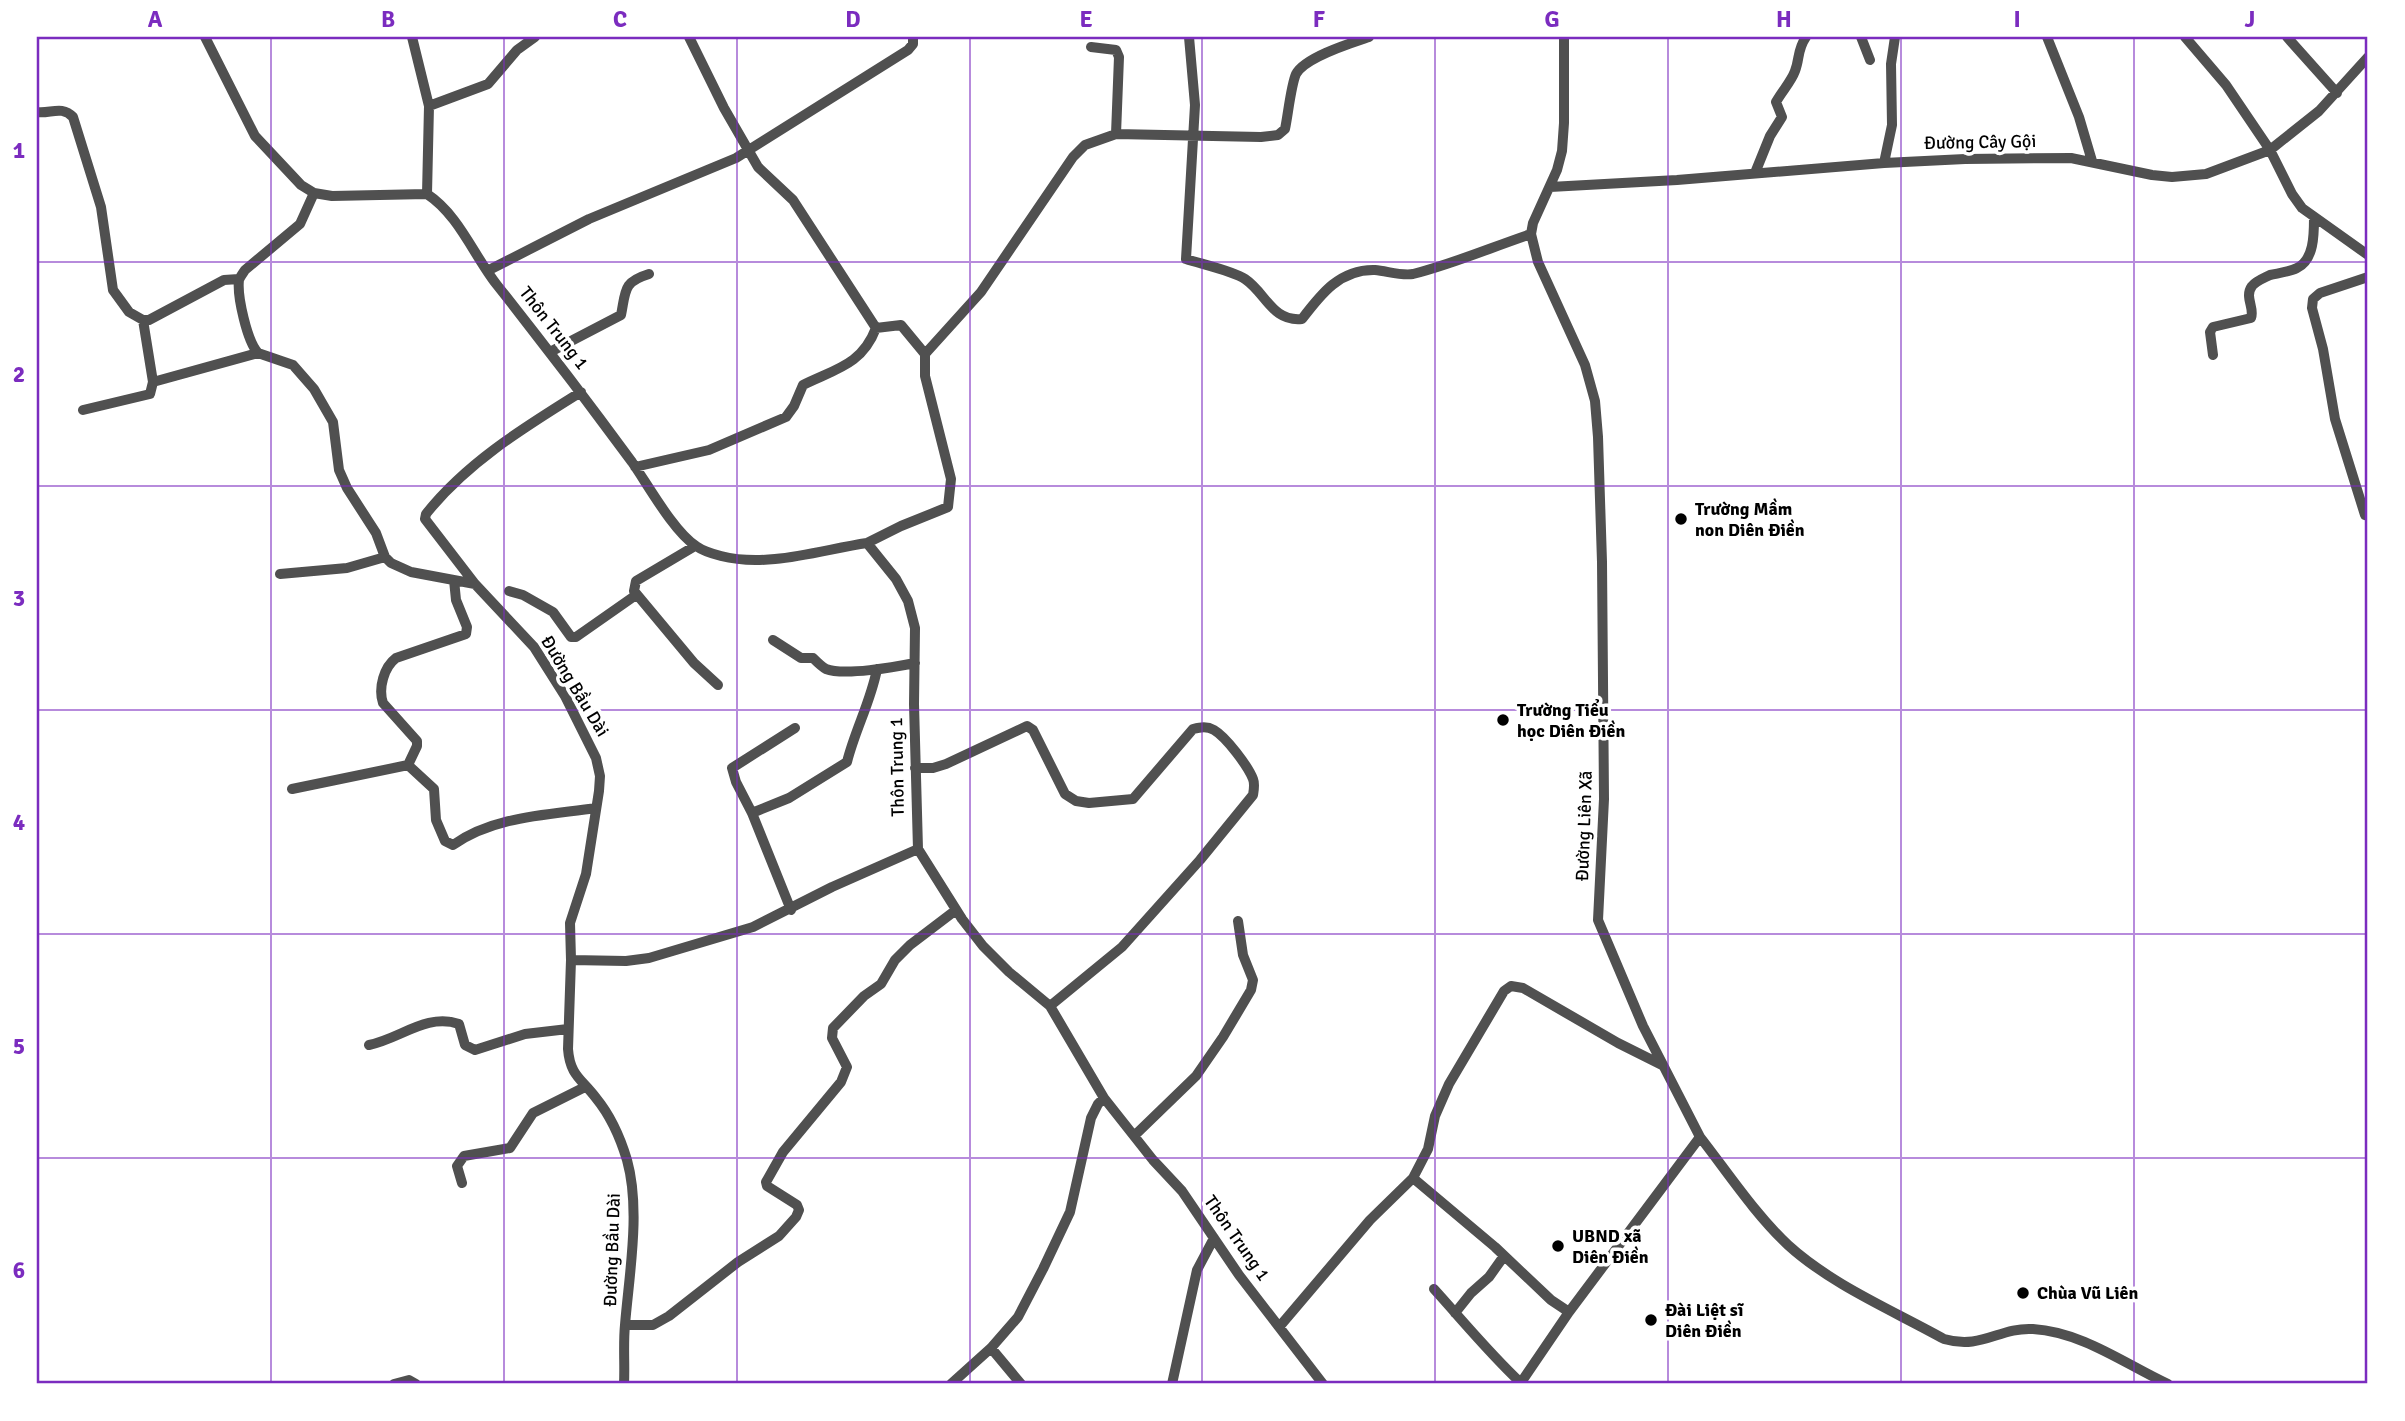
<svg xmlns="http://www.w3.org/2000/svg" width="2405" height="1421" viewBox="0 0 2405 1421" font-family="Signika,sans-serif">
	<rect width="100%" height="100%" fill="#fff"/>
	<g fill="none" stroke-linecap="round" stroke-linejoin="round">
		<path stroke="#505050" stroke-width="10" d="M205,37L255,136L301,185L314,193L332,196L427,194C459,215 474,256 497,285C543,343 588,402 632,462C648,485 674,532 696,546C703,551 713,554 721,556C768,568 820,550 867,543L896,579L908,601L915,628L914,704L918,849L962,919L983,946L1009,972L1050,1006L1104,1098L1153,1160L1182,1191L1239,1275L1323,1384
			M412,37L429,106L427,194
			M689,37L724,108L758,167L793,200L876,328L901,325L925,354
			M1189,37L1195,105L1186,259C1201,264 1233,271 1245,279C1266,293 1272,322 1302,319C1321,294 1340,269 1375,270C1387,271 1401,276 1413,274C1453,264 1492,247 1531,234
			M1861,37L1870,60
			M2047,37L2079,117L2092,161
			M2185,37L2226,85L2270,150L2292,194L2302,208L2368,255
			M2287,37L2337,93
			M1091,47L1116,50L1119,57L1116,134
			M429,106L488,84L517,50L535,37
			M37,112C50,114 62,105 73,117L101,207L113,290L129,312L143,320H149L224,280L239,279
			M1884,163L1892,125L1891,64L1895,37
			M1755,173L1770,136L1782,117L1776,102C1782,91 1791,82 1795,71C1800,58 1797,50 1806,37
			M1550,187L1677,180L1884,163L1965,159L2071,158L2152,175L2172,177L2206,174L2270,150L2319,111L2368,57
			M314,193L300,224L245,270C243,273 240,277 239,280C237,296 247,341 258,353L293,365L314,389L333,422L339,470L347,488L376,533L385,557L391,563L411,572L475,584
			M487,271L589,219L736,158L908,50L913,44V37
			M2368,277L2320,293L2313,299L2312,308L2323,349L2335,419L2365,515L2368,516
			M143,320L153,382L258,353
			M550,352L621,315C626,290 623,282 649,274
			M2213,355L2210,332L2213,327L2251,318C2255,308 2244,297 2252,286C2256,281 2264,278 2270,275C2279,273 2289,272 2297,268C2314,260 2314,235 2314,218
			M581,392C525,427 467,462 426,514L425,519L475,584L534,647L565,696L596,758L600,776L599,791L586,874L570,923L571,960L568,1049C570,1076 582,1079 596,1098C610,1115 621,1140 627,1160C641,1210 629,1275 625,1325C623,1345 625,1365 624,1384
			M83,410L150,394L153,382
			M635,467L709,450L786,417L794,406L803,385C835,369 862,365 876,328
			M867,543L901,526L948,507L951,479L925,376V354L981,292L1073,157L1085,145L1116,134L1261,137L1278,135L1285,129C1288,115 1291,85 1296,74C1305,57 1351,43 1369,37
			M695,546L636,581L634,591L694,663L718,685
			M280,574L347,568L385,557
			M454,580L456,600L467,627L466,634L396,658C384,667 378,688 383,703L417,741V746L408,765L434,789L436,820L445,841L453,845C494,816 548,815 596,808
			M509,591L523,595L553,612L571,637H576L636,595
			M773,640L801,658H813C817,662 822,667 826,669C844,676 895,667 915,663
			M915,768H933L946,764L1027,726L1033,730L1065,794L1076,801L1089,803L1133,799L1193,729C1201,727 1207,726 1214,730C1226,737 1248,766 1253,779C1255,784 1254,789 1253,795L1200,860L1122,947L1050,1006
			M292,789L408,765
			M752,813L789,798L847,762C855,730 871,701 877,669
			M791,910L752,813L736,782L732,768L795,728
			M571,960L626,961L649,958L753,927L832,887L918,849
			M369,1045C400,1039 426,1013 459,1024L465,1045L475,1050L525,1034L568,1029
			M1134,1136L1196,1076L1223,1037L1251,990L1253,980L1243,955L1238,921
			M1700,1137C1728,1173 1755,1214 1788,1245C1832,1285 1892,1310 1944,1339C1982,1350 1999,1327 2033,1329C2082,1332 2125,1364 2168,1384
			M1413,1178L1495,1247L1551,1300L1569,1312
			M462,1183L457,1166L464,1156L510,1148L533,1113L585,1087
			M1434,1289C1463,1321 1490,1354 1521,1383
			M1455,1313L1471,1293L1489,1277L1504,1256
			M625,1325H653L669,1316L738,1262L779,1236L796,1217L799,1210L797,1205L767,1186L766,1182L783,1152L841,1082L847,1067L832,1038L833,1028L864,996L881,984L895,960L910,945L956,910
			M1280,1326L1370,1220L1413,1178L1428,1149L1435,1116L1449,1084L1504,991L1511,986L1523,988L1618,1043L1662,1065
			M991,1348L1021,1384
			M394,1384L409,1380L416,1384
			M951,1384L991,1348L1018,1317L1043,1269L1070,1212L1091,1118L1098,1104L1104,1098
			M1172,1384L1197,1270L1214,1238
			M1520,1384L1569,1312L1700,1137L1643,1026L1598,920L1604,799L1602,562L1598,437L1595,401L1585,365L1538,262L1531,234L1533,223L1557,170L1562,151L1564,123V37"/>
	</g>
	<path fill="none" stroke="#7b2cbf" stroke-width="2" stroke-opacity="0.55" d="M271,37V1384M504,37V1384M737,37V1384M970,37V1384M1202,37V1384M1435,37V1384M1668,37V1384M1901,37V1384M2134,37V1384M37,262H2368M37,486H2368M37,710H2368M37,934H2368M37,1158H2368"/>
	<g fill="#000" stroke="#fff" stroke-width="2.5">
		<circle cx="1681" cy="519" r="7"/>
		<circle cx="1503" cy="720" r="7"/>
		<circle cx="1558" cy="1246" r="7"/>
		<circle cx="2023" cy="1293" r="7"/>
		<circle cx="1651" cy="1320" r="7"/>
	</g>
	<g text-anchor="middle" stroke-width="7" stroke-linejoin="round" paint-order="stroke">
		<g font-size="18" fill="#000" stroke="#fff">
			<text transform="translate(1980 142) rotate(-1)" y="6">Đường Cây Gội</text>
			<text transform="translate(554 328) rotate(52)" y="6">Thôn Trung 1</text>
			<text transform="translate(575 686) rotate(59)" y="6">Đường Bầu Dài</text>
			<text transform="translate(897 767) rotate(-91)" y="6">Thôn Trung 1</text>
			<text transform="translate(1584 826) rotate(-88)" y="6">Đường Liên Xã</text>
			<text transform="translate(1237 1238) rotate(55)" y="6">Thôn Trung 1</text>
			<text transform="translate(612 1250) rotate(-88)" y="6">Đường Bầu Dài</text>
		</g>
		<g font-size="18" font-weight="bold" fill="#000" stroke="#fff" text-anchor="start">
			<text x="1695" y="515">Trường Mầm<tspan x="1695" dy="21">non Diên Điền</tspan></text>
			<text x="1517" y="716">Trường Tiểu<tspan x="1517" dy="21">học Diên Điền</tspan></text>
			<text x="1572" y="1242">UBND xã<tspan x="1572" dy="21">Diên Điền</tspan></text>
			<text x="2037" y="1299">Chùa Vũ Liên</text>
			<text x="1665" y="1316">Đài Liệt sĩ<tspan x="1665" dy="21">Diên Điền</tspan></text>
		</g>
	</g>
	<rect width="2405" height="1421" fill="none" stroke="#ffffff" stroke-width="77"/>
	<rect x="38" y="38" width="2328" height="1344" fill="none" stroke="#7b2cbf" stroke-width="2.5"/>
	<g font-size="23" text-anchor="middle" font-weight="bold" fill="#7b2cbf">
		<text x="155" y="27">A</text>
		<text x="388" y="27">B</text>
		<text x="620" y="27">C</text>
		<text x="853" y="27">D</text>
		<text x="1086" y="27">E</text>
		<text x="1319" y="27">F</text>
		<text x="1552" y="27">G</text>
		<text x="1784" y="27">H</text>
		<text x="2017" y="27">I</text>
		<text x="2250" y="27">J</text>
		<text x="19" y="158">1</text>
		<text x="19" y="382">2</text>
		<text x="19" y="606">3</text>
		<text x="19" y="830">4</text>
		<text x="19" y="1054">5</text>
		<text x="19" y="1278">6</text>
	</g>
</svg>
